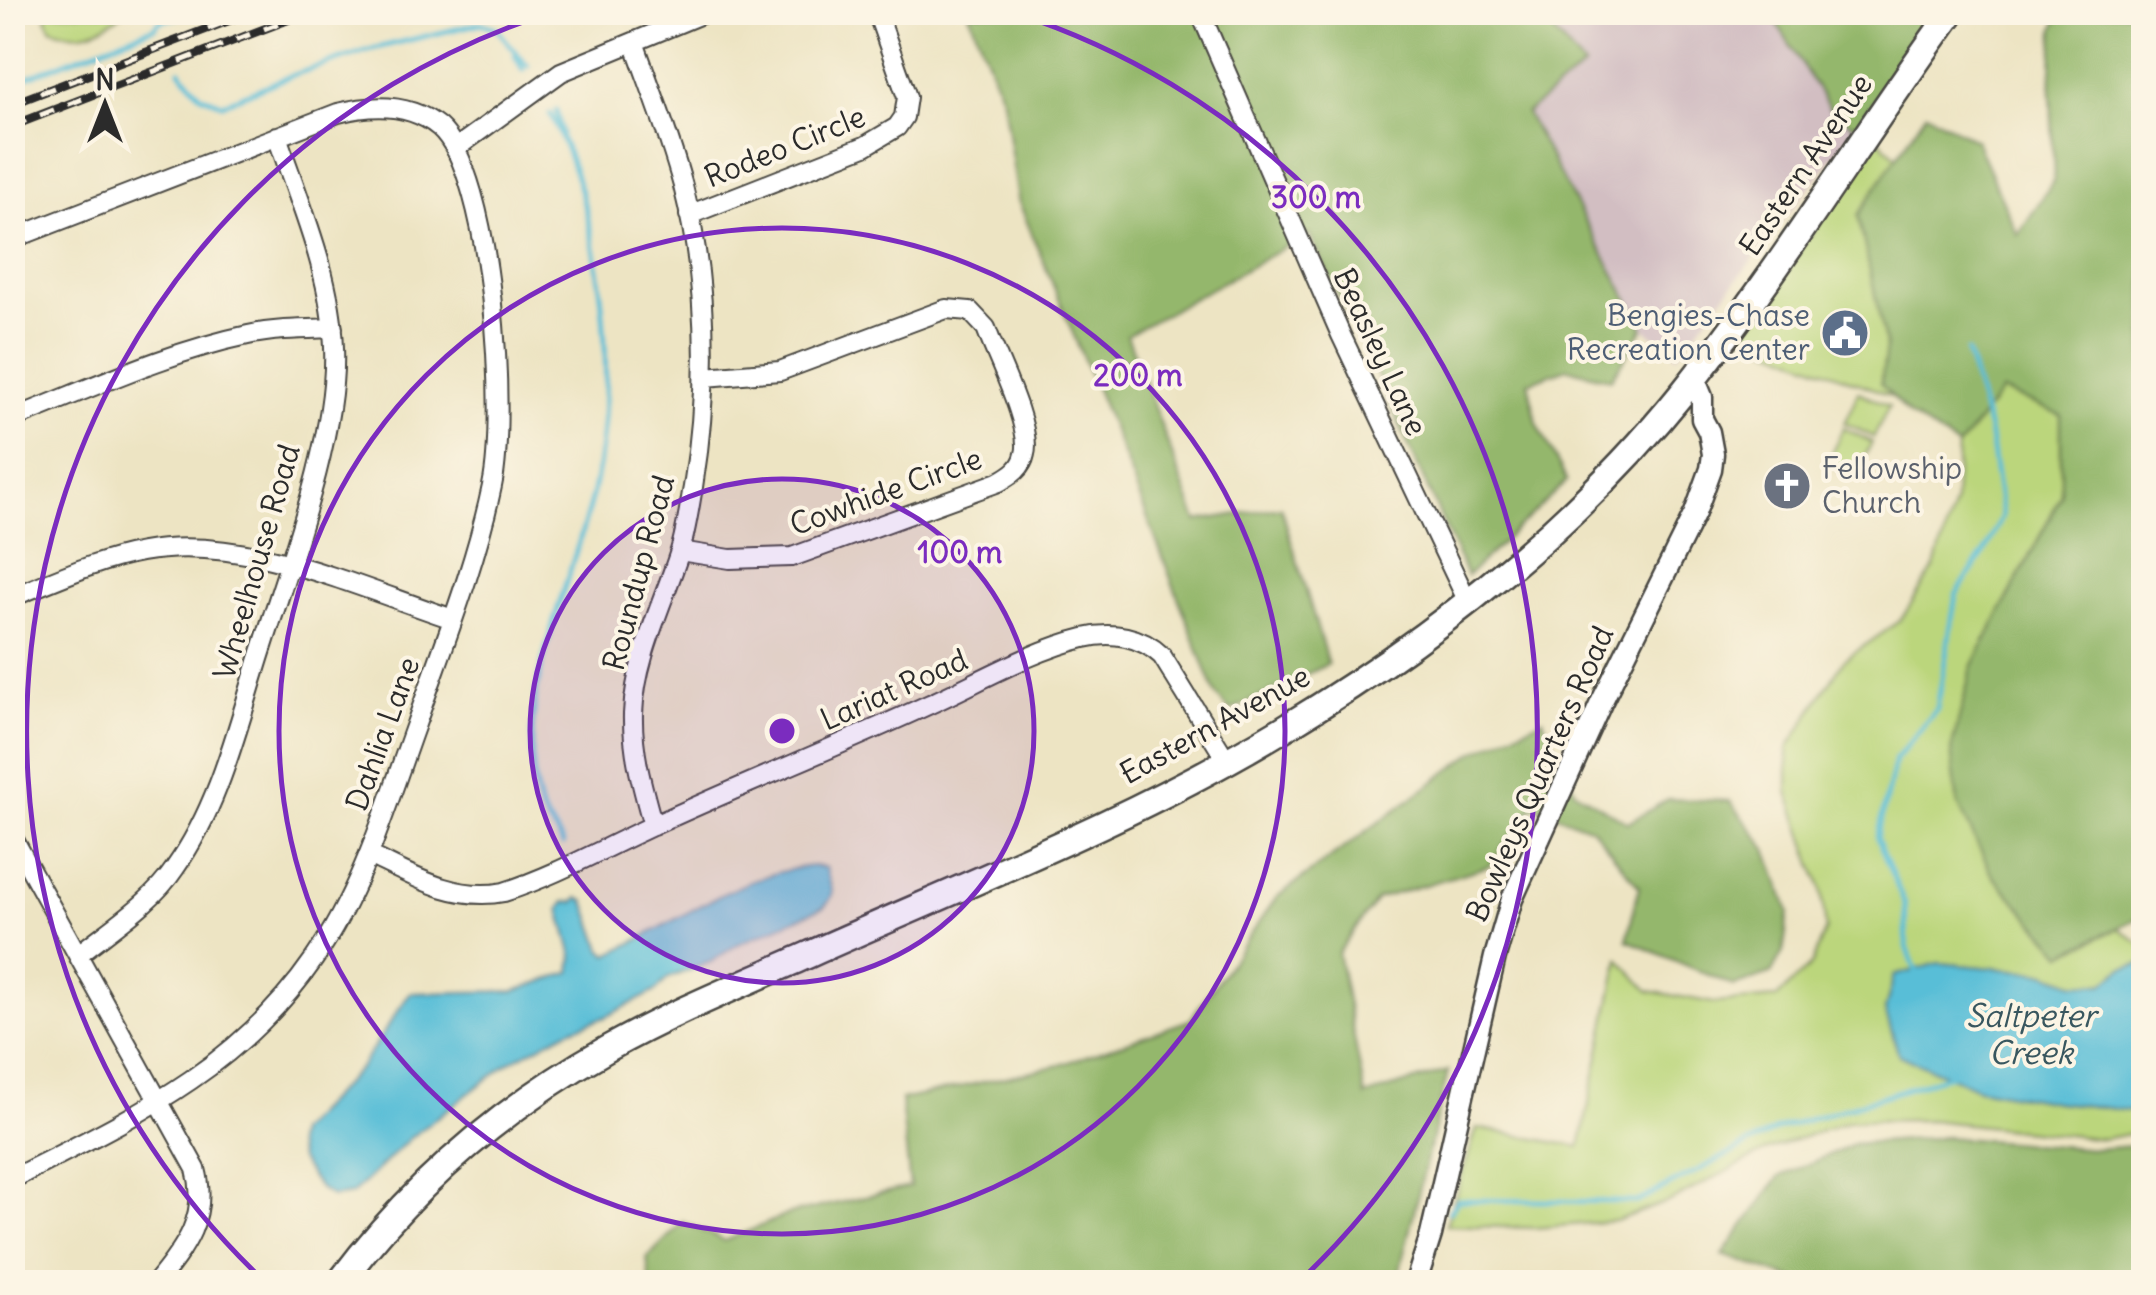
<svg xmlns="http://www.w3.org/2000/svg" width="2156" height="1295" viewBox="0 0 2156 1295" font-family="Delius,sans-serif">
	<rect width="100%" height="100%" fill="#fcf5e5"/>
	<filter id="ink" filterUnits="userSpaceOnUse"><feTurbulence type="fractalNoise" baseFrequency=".01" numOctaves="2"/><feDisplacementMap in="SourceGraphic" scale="20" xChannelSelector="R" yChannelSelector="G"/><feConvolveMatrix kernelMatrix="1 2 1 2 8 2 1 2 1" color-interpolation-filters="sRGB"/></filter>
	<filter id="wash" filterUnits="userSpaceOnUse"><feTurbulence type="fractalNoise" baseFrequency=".0048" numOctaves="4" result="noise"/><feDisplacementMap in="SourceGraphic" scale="40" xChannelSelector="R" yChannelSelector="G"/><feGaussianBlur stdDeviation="2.25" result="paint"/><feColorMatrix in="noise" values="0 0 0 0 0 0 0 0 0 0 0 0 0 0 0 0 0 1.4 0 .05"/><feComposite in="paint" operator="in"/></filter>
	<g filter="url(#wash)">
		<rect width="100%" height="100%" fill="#ede4c3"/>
		<path fill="#d2bec2" d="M1770,12L1830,109L1857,127L1677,356L1644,328L1525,113L1583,66L1537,13Z"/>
		<path fill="#bbd67c" stroke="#738054" stroke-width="2.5" d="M123,13C101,31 79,40 51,28L46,18L49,13Z
			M1877,138L1940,197L2061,414V495L1972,667L2063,954L2119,928L2144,947L2143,963L2122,969L2103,984L2073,983L2046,973L1939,963L1894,976L1885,1010L1899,1055L1978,1088L2055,1102L2143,1112V1131L2104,1139L1929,1120L1849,1121L1770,1149L1672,1200L1616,1221L1535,1228L1446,1225L1477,1128L1580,1147L1619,959L1649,991L1714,1003L1777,998L1812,964L1826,929L1821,887L1788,792V748L1844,660L1900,621L1935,567L1955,501L1958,447L1972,428L1740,336Z
			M1859,392L1889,406L1874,437L1844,423Z
			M1843,428L1872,442L1855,476L1827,463Z"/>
		<path fill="#94b76c" stroke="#60714c" stroke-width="2.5" d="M969,13H1537L1584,67L1526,113L1644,328L1611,379L1567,368L1528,382L1537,423L1567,481L1467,576L1374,368L1309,234L1127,335L1197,521L1281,507L1328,664L1230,711L1215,693L1126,462L1018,200L1003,100Z
			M1770,13H1935L1857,127L1830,109Z
			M2060,13H2144L2143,919L2138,918L2063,954L1993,876L1958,804L1951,750L1972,667L2061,496V415L2002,391L1958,447L1911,416L1881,384L1886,347L1858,215L1926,113L1976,141L2018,235L2054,180L2051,93L2054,29Z
			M1543,719L1575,791L1628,823L1668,799L1730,801L1767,849L1789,912L1783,952L1771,974L1734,986L1627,940L1639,887L1592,828L1533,806L1489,866L1377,899L1338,953L1365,1096L1448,1071L1397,1282H650L647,1258L683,1222L725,1241L789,1214L910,1187L901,1100L1060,1065L1190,1020L1277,897L1473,753Z
			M1946,1137L2095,1149L2143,1145V1282H1802L1723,1255L1779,1177L1853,1144Z"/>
		<path fill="#59bed7" stroke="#427481" stroke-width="2.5" d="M814,866L826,868C828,886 840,892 824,907L738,944L711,962L668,978L656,991L605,1017L569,1030L510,1062L410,1138L352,1194L332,1197L319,1188L299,1159L295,1144L297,1132L360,1068L410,993L515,991L571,972L573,956L560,909L565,902H575L578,898L585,901L602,949L608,955C676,924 737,873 814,866Z
			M1939,963L2046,973L2073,983L2103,984L2122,969L2143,963V1112L2055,1102L1978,1088L1899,1055L1885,1010L1894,976Z"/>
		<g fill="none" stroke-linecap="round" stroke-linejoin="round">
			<path stroke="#59bed7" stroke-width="5" d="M515,56L523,70
				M180,70L201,95L222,104L290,76L372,49L481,23L496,28L528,66
				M12,83L155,27L160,21L196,12
				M556,110L562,134
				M550,114C603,216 619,375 594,487C571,591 510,697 540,806C545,822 558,830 563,845
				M1921,973L1916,971L1907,947L1905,905L1877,838L1895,760L1937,709L1956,595L1984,553L2002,516L1989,430L1967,352
				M1449,1212L1458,1200L1637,1202L1776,1130L1953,1074"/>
		</g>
	</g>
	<g filter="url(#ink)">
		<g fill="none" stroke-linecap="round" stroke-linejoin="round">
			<g stroke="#484742" stroke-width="22">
				<path id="minor" d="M1200,12L1341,335L1468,602
					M634,42C651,90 670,137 683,186C708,284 709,388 693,487C689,509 686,533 679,554C662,606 635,659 633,714C632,753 643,789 653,826
					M456,148L561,72L706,12
					M689,215L865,146L897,127L904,117L907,97L877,12
					M12,239L338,113C373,104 410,103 439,127C493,174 507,417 492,486C475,567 443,646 416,724C387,804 363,888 314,959C237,1071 129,1119 12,1179
					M12,419C89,389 167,352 248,335C276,329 305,329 333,328
					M680,551L730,559L792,557L999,482C1011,475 1022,469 1025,454C1032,430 1001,366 991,341L986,328L970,311L946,309L780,371L705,377
					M12,597C55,580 97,560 142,552C243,533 359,588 453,619
					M12,836L196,1169C209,1216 185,1248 157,1282
					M369,855C411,875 455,902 504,892C554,876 602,849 650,827C743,784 837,747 930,704C979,682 1031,651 1084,638C1112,631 1141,636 1162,656L1227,761
					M79,954C111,928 152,903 175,868C222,802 239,719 264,643C290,561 338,433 334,348C332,276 300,204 277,136"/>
			</g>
			<g stroke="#484742" stroke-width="25">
				<path id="tertiary" d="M1416,1282L1431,1235L1495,957L1512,899L1601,703L1695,513L1711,469L1713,454L1709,432L1702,419V397L1694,378"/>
			</g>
			<g stroke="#484742" stroke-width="30">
				<path id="secondary" d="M340,1282C412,1186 502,1108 607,1049C671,1013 740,985 808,955C967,884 1134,819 1283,729C1432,639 1575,527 1684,391C1781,270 1861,137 1952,12"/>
			</g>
			<use href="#minor" stroke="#fff" stroke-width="18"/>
			<use href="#tertiary" stroke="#fff" stroke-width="20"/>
			<use href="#secondary" stroke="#fff" stroke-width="25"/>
			<g stroke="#2b2b2b" stroke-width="9">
				<path id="rail" d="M12,104L251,12
					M12,126L308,12"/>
			</g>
			<use href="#rail" stroke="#fcf5e5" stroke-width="5" stroke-dasharray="15" stroke-linecap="butt"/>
		</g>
	</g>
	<circle cx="782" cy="731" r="252" fill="#7b2cbf" fill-opacity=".12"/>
	<g fill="none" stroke="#7b2cbf" stroke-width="5">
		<circle cx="782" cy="731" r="252"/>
		<circle cx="782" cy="731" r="503"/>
		<path d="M262 1279A755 755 0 0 1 549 13M1015 13A755 755 0 0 1 1302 1279"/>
	</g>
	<defs>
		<g id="civic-disc" transform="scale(2.5)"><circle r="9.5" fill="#5c6f8a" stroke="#fcf5e5"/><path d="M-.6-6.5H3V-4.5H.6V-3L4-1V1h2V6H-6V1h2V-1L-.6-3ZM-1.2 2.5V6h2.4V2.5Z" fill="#fff"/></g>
		<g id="church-disc" transform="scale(2.5)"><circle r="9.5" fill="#6b7280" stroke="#fcf5e5"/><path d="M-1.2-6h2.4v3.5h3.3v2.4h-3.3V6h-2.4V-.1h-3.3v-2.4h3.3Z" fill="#fff"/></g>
	</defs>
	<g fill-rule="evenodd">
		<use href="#civic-disc" x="1845" y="333"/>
		<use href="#church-disc" x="1787" y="486"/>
	</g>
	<g text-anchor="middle" stroke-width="8" stroke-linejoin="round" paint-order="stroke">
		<g font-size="30" fill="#2b2b2b" stroke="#fcf5e5">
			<text transform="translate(785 147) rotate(-22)" y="10">Rodeo Circle</text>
			<text transform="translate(1806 165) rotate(-56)" y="10">Eastern Avenue</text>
			<text transform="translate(1380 352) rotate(65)" y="10">Beasley Lane</text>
			<text transform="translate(886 492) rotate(-20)" y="10">Cowhide Circle</text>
			<text transform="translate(257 562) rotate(-74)" y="10">Wheelhouse Road</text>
			<text transform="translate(639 573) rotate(-75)" y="10">Roundup Road</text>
			<text transform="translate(894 690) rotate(-24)" y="10">Lariat Road</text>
			<text transform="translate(1215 725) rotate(-29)" y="10">Eastern Avenue</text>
			<text transform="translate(383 734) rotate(-70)" y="10">Dahlia Lane</text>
			<text transform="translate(1540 774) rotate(-66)" y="10">Bowleys Quarters Road</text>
		</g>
		<g font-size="30" fill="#4e5e75" stroke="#fcf5e5" text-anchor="end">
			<text x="1810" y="326">Bengies-Chase<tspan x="1810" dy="34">Recreation Center</tspan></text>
		</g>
		<g font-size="30" fill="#5b616d" stroke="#fcf5e5" text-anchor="start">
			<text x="1822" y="479">Fellowship<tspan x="1822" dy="34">Church</tspan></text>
		</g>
		<g font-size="32" font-style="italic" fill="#39575f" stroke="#fcf5e5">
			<text x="2031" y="1027">Saltpeter<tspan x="2031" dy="37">Creek</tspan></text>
		</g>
	</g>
	<circle cx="782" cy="731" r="15" fill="#7b2cbf" stroke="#fcf5e5" stroke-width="5"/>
	<g font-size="30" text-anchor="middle" font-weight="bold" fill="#7b2cbf" stroke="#fcf5e5" stroke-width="8" stroke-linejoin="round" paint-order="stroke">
		<text x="1316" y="208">300 m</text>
		<text x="1138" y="386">200 m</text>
		<text x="960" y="563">100 m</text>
	</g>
	<rect width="2156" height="1295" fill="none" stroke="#fcf5e5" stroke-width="50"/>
	<g transform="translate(105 105)" stroke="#fcf5e5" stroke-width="8" paint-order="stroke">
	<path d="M0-8L18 38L0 25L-18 38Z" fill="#2b2b2b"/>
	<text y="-15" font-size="28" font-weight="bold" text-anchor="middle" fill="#2b2b2b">N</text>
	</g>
</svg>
